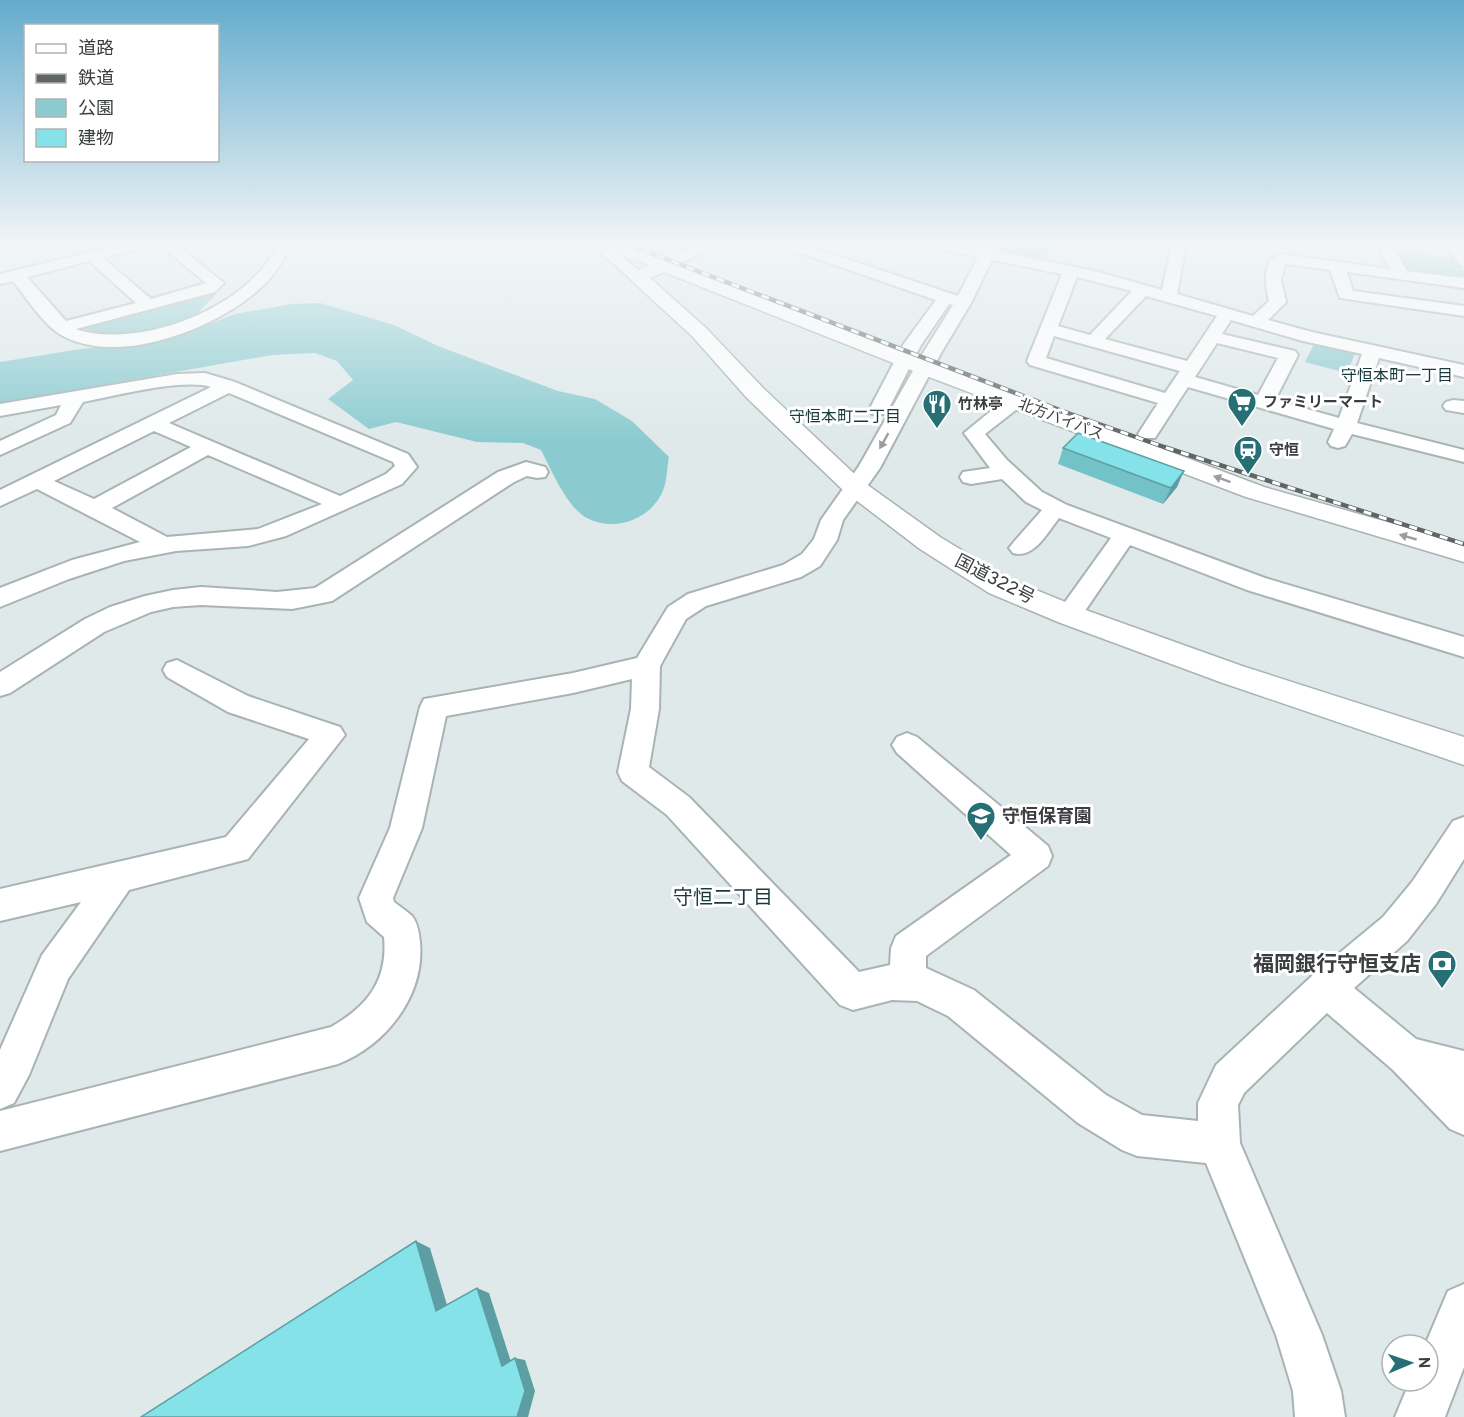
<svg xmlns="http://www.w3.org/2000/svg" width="1464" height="1417" viewBox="0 0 1464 1417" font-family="Overpass,'Noto Sans JP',sans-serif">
	<rect width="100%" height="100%" fill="#dfe9ea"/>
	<path fill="#8bcbd0" d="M1000,244L1048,247L1047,259L1038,260L998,252Z
		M1397,252L1455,258L1464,271V281L1408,272Z
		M213,289L216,294L195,316L180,324L154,331L126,335L101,334L76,326Z
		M320,303L394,325L438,346L558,391L595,399L632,421L669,457C667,467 667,479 664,488C653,519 615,533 587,518C567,508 551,469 541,450L523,443L477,442L396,422L369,429L328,399L353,380L337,361L315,353L272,355L0,403V362L74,350L176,337L235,314L292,304Z
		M1316,340L1356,351L1347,373L1305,362Z"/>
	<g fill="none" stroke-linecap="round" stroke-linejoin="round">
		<g stroke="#a9b3b4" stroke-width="4">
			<path id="minor" d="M123,244H147L145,247L103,258L151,299L206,283L159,244H175L224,283L215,292L76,329L78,330C138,347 228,314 266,264C271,258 274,250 278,244H292C283,262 273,278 257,291C214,329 120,365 65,337C44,327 27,298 13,281L0,284V274ZM89,261L136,303L66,321L27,277Z
				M585,244L610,246L646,277L644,280H632L600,252L587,247Z
				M701,244H720L718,247L684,261H674L671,258L674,255Z
				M781,244H802L958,296L978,257L933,247L931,244H959L982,248L983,244H997L996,251L1095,271L1162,290L1172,244H1186L1177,294L1253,316L1269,301C1266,286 1260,260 1281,254L1390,269L1377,244H1391L1407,271L1464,278V288L1347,272L1353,291L1464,306V316L1340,298L1330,270L1285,264L1281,280L1286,302L1268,320L1312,332L1464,365V377L1379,358L1357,423L1464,450V462L1352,434L1345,446L1338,448L1331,446L1328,442L1334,429L1188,387L1155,438H1141L1138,434L1158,403L1030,365L1027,361L1062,274L992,260L971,303L941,353L880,468L843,520L837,540L820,566L801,577L706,606L686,619L660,666L659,709L649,767L689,797L859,972L890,965L891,948L896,936L1011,855L897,753L892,745L897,737L907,733L917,737L1048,846L1052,856L1048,866L926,956V968L974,990L1106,1095L1142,1115L1198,1121V1103L1216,1065L1313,975L1383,917L1412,882L1453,821L1464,817V859L1436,904L1407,941L1354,988L1416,1039L1464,1051V1135L1450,1129L1393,1070L1327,1013L1244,1093L1238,1105L1240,1143L1322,1335L1341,1391L1345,1417H1295L1293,1391L1276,1335L1206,1163L1137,1156L1122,1150L1078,1123L948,1016L917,1001L892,1000L853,1010L840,1005L667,815L622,781L618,772L631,709L632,679L573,693L446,716L422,828L393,898L394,902C400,907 407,911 412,916C418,923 419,934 420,942C425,996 386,1045 338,1064L0,1151V1111L331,1027C368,1006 388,980 384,937L367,922L359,898L390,828L420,707L424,699L573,673L637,658L668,607L688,594L783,565L802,554L814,539L821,520L859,466L923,353L953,305L949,304L921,345L886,414H872L869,410L903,345L936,300L783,247ZM1077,277L1132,291L1090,335L1058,326ZM1146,296L1217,316L1187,361L1105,339ZM1231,320L1303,341L1362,354L1339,418L1275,400L1298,355L1295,351L1222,334ZM1054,336L1180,371L1165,393L1046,358ZM1217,343L1278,358L1258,395L1195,377Z
				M1444,244H1458L1464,251V266L1459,264Z
				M205,373L235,382L408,454L417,467L402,484L286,536L248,546L176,551L124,561L69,579L0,607V588L72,560L140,542L37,489L0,506V490L211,387C182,378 115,396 83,402L70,423L0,455V441L56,415L61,405L0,416V404L177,374ZM229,393L393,462L395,466L386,474L340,496L169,423ZM154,431L191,447L94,499L54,481ZM208,455L322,504L258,529L167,537L112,508Z
				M1015,395L1022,397L1025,401L1022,405L985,434L1007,460L1042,492L1067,505L1265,578L1464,637V657L1247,590L1130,545L1078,621L1069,624L1060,621L1056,615L1060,609L1111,538L1059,518C1047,533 1034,559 1013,553L1009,548L1013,543L1042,510L1026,502L1002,479L971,484L963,482L960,477L963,472L990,468L964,433L1008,397Z
				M1453,400L1464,401V413L1446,410L1443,406L1446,402Z
				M526,462L545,467L548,472L545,477L537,478L527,476L514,482L332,601L292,609L201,605L173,607L151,612L104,632L10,693L0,696V672L85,619L110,607L145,596L173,590L201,587L277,592L315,588L498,472Z
				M177,660L248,696L340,727L345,735L248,859L129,890L68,979L29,1075L14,1103L0,1109V1050L42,955L81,902L0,921V889L226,837L309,739L228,712L167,677L163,670L167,663Z
				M1464,1284V1367L1445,1417H1395L1410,1381H1428V1345H1425L1448,1291Z"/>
		</g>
		<g stroke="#a9b3b4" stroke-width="3">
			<path id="highway" d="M602,244H625L663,259L679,253L685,254L688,258L679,265L932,362L1264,487L1464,544V562L1246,497L916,372L664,272L650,278L706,328L763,388L862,481L940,537L1009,579L1080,608L1242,666L1464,737V765L1220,682L1058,622L989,593L920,549L844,491L747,398L692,336L632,281L629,277L632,273L649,265L604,248Z"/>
		</g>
		<use href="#minor" fill="#fff" fill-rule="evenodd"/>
		<use href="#highway" fill="#fff" fill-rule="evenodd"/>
		<g stroke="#5f6565" stroke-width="4.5">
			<path id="rail" d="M627,244L1065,412L1164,447L1464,544"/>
		</g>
		<use href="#rail" stroke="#fff" stroke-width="3" stroke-dasharray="8" stroke-linecap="butt"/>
	</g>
	<path fill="#72c2c8" d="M1063,448L1177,487L1163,504L1058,464Z"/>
	<path fill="#5d9ea3" d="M689,244H699L689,246Z
		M1184,471L1177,487L1163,504L1171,488Z
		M416,1241L430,1248L450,1315L436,1311Z
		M477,1288L489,1293L513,1368L502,1366Z
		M515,1358L525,1360L535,1391L528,1417H517Z"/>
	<path fill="#85e2e9" stroke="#5d9ea3" stroke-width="1.5" d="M1078,433L1184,471L1171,488L1063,448Z
		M416,1241L436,1311L477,1288L502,1366L515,1358L525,1391L517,1417H141Z"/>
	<defs><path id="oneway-solid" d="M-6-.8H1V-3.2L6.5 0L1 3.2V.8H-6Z" transform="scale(1.5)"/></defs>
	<g fill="#9c9e9e">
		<use href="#oneway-solid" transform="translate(884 441) rotate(119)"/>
		<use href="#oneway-solid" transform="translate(1222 479) rotate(-160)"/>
		<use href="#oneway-solid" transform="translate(1408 537) rotate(-164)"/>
	</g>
	<linearGradient id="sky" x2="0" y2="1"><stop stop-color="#63abcd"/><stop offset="0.55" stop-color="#f1f5f6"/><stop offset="1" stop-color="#f1f5f6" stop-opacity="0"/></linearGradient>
	<rect width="1464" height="442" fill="url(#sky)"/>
	<defs>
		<g id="supermarket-pin" transform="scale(1.5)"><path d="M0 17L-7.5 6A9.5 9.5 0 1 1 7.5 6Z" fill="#256f75" stroke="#fff"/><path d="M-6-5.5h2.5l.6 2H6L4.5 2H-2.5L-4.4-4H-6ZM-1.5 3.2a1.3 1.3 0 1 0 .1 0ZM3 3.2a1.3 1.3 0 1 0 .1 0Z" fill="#fff"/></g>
		<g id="restaurant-pin" transform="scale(1.5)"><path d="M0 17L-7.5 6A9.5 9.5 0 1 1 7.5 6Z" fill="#256f75" stroke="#fff"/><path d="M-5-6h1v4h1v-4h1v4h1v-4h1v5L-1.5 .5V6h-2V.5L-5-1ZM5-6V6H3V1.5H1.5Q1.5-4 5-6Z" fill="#fff"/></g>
		<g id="station-pin" transform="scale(1.5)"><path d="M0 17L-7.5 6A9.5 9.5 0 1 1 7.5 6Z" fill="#256f75" stroke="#fff"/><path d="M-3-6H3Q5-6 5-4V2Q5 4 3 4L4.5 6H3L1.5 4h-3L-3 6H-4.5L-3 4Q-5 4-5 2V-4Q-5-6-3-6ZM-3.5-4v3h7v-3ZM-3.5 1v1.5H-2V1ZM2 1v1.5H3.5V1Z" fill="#fff"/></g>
		<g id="school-pin" transform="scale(1.5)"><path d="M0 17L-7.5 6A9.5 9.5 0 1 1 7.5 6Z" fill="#256f75" stroke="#fff"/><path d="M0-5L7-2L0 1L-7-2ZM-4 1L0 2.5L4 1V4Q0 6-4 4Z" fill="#fff"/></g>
		<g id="bank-pin" transform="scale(1.5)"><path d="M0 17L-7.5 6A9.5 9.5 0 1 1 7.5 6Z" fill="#256f75" stroke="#fff"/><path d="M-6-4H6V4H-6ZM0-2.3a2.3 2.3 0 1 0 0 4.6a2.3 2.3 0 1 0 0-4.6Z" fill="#fff"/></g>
	</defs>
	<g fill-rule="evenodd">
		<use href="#supermarket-pin" x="1242" y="402"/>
		<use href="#restaurant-pin" x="937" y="404"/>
		<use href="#station-pin" x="1248" y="450"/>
		<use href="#school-pin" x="981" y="816"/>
		<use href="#bank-pin" x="1442" y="964"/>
	</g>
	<g text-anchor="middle" stroke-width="6" stroke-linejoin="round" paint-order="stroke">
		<g font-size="15" font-weight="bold" fill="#3a3e3e" stroke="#fff" text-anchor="start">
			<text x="1263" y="407">ファミリーマート</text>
			<text x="958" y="409">竹林亭</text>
			<text x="1269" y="455">守恒</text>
		</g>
		<g font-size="15" fill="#3a3e3e" stroke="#fff">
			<text transform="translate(1061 419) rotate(21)" y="5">北方バイパス</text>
		</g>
		<g font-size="16" fill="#17393c" stroke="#fff">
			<text x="1397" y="381">守恒本町一丁目</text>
			<text x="845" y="422">守恒本町二丁目</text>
		</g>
		<g font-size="18" fill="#3a3e3e" stroke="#fff">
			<text transform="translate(995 579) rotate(27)" y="6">国道322号</text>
		</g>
		<g font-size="18" font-weight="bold" fill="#3a3e3e" stroke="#fff" text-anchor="start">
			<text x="1002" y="822">守恒保育園</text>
		</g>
		<g font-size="20" fill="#17393c" stroke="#fff">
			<text x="723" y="904">守恒二丁目</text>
		</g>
		<g font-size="21" font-weight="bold" fill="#3a3e3e" stroke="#fff" text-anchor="end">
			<text x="1421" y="971">福岡銀行守恒支店</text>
		</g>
	</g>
	<rect x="24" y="24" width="195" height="138" fill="#ffffff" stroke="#b0b2b2" stroke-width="1.5"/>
	<rect x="36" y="44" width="30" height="9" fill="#ffffff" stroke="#b0b2b2" stroke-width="1.5"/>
	<text x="78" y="54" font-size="18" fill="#3a3e3e">道路</text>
	<rect x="36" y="74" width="30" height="9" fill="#5f6565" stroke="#b0b2b2" stroke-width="1.5"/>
	<text x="78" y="84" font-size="18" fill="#3a3e3e">鉄道</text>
	<rect x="36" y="99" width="30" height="18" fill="#8bcbd0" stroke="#b0b2b2" stroke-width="1.5"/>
	<text x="78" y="114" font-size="18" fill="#3a3e3e">公園</text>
	<rect x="36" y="129" width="30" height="18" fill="#85e2e9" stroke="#b0b2b2" stroke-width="1.5"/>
	<text x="78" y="144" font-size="18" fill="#3a3e3e">建物</text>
	<g transform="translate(1410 1363) rotate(88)"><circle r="28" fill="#ffffff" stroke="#b0b2b2" stroke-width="1.5"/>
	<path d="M0-4.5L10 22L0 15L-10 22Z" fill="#256f75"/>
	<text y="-9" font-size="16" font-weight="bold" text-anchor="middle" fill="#3a3e3e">N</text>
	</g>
</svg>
